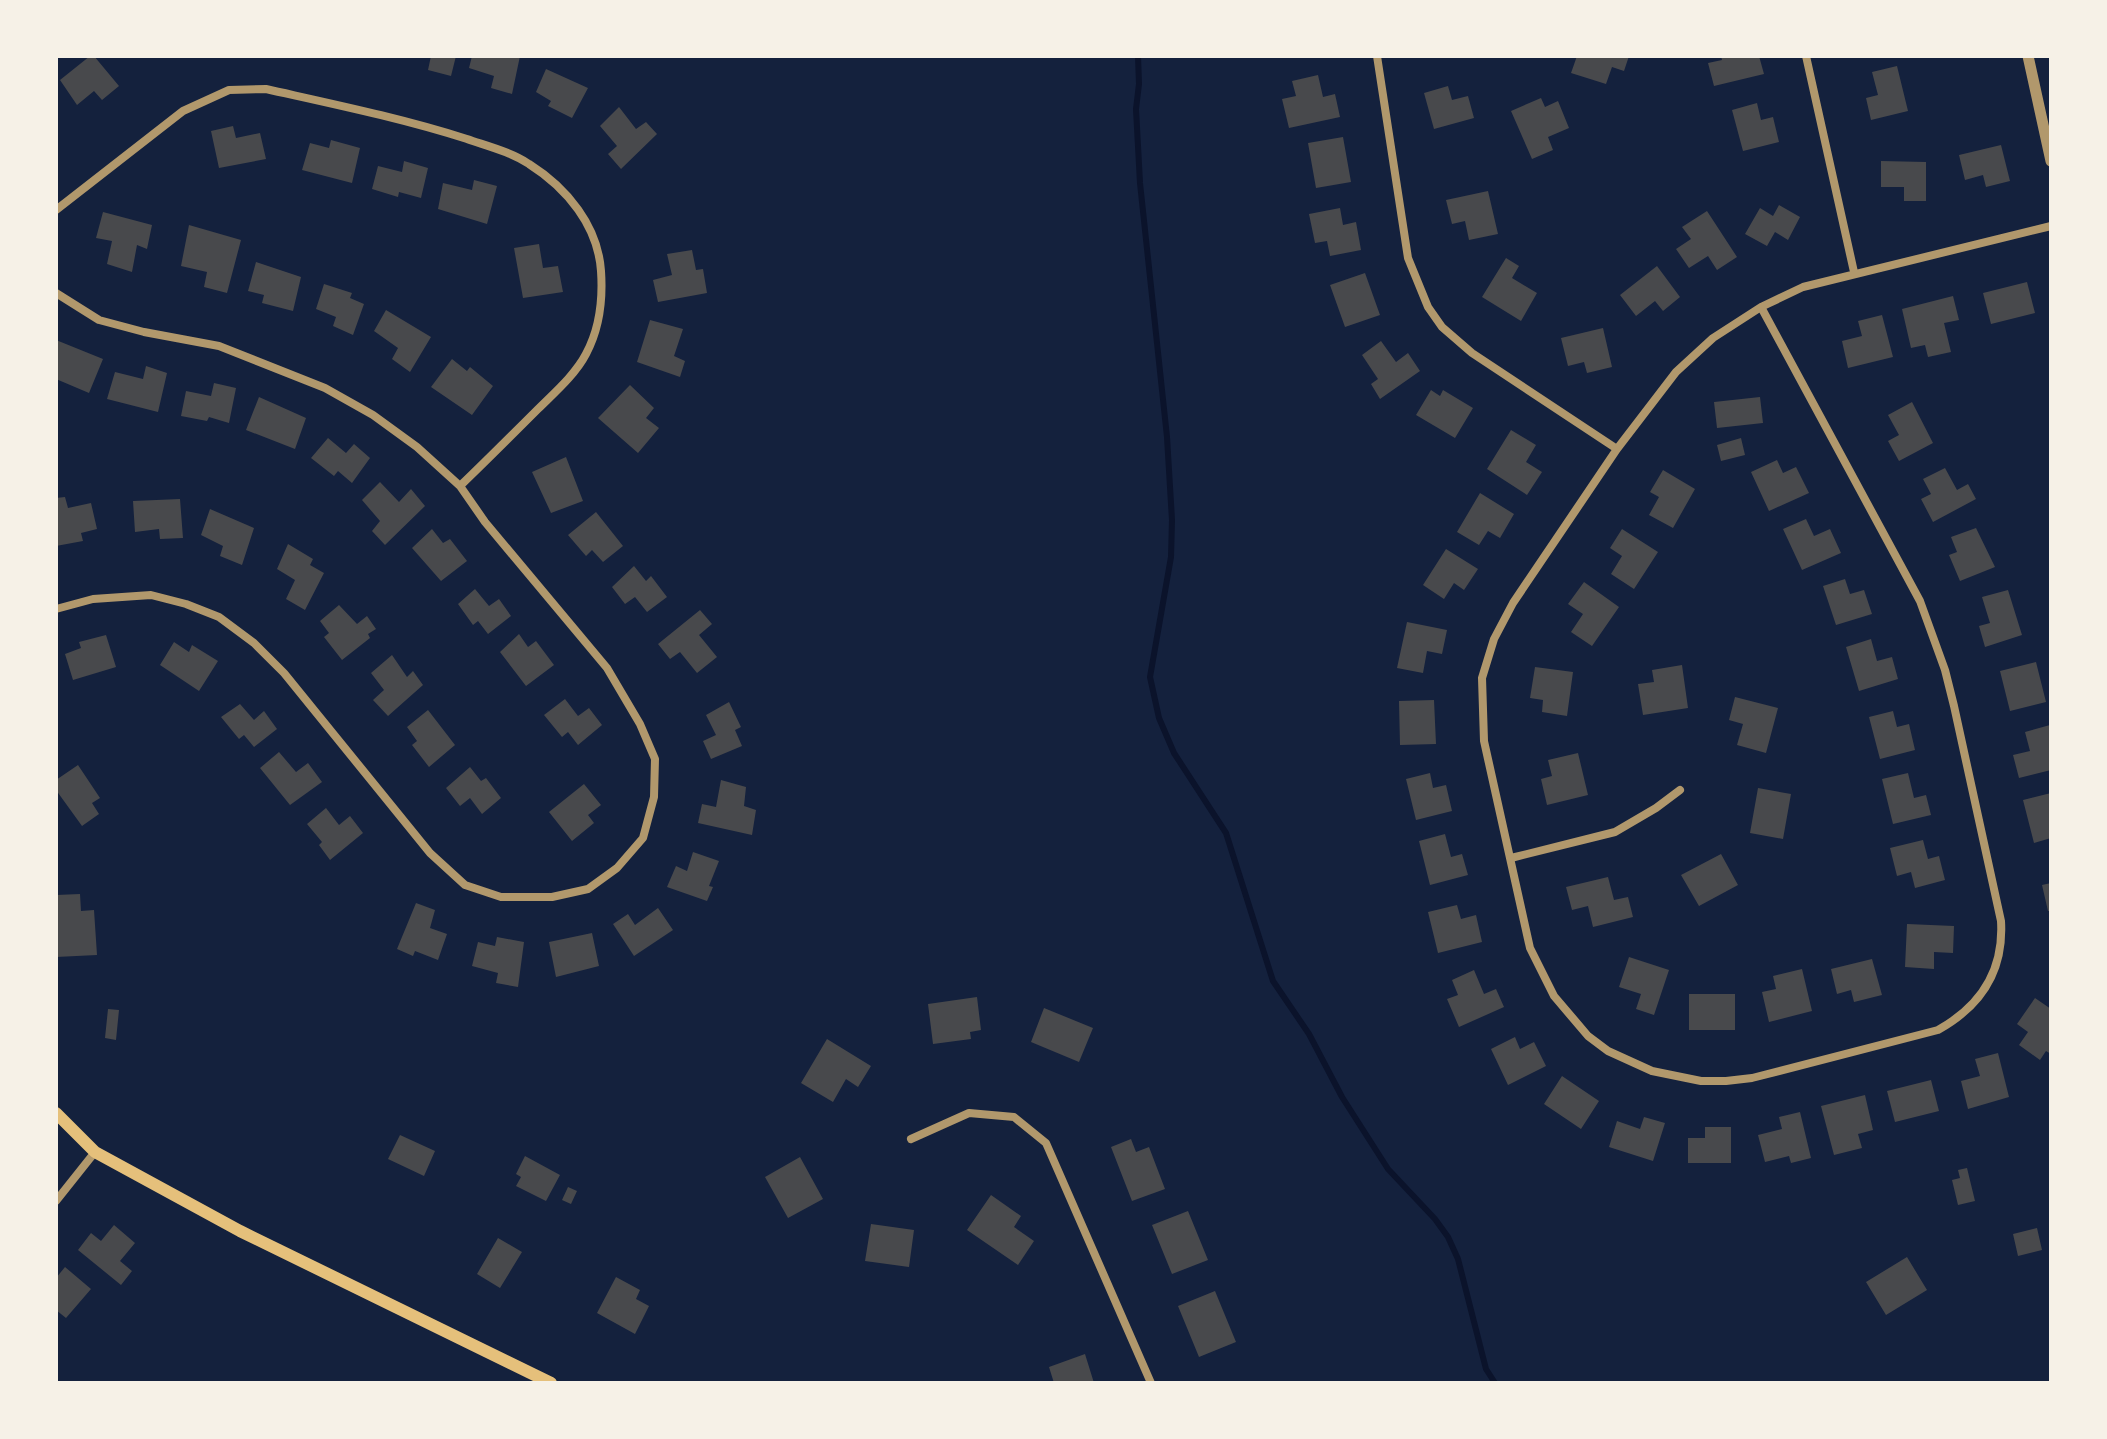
<svg xmlns="http://www.w3.org/2000/svg" width="2107" height="1439" viewBox="0 0 2107 1439" font-family="'Roboto Condensed',sans-serif">
	<rect width="100%" height="100%" fill="#14213d"/>
	<g fill="none" stroke-linecap="round" stroke-linejoin="round">
		<path stroke="#0b132b" stroke-width="6" d="M1138,56L1139,84L1136,109L1140,183L1167,437L1172,520L1171,557L1150,677L1159,718L1174,753L1226,833L1273,981L1309,1034L1342,1097L1388,1169L1435,1219L1448,1237L1458,1259L1486,1369L1495,1383"/>
	</g>
	<path fill="#48494c" d="M90,56H94L119,86L102,100L94,91L77,105L60,80Z
		M431,56H456L451,76L428,70Z
		M472,56H520L512,94L491,88L494,76L469,68Z
		M1577,56H1629L1624,71L1612,67L1606,84L1571,73Z
		M1721,56H1759L1764,74L1714,86L1708,63L1722,60Z
		M1897,66L1908,111L1871,120L1866,98L1878,95L1872,72Z
		M546,69L588,88L572,118L548,106L551,101L536,92Z
		M1318,75L1323,97L1335,94L1340,117L1289,128L1282,99L1296,96L1292,81Z
		M1448,86L1452,100L1468,96L1474,118L1434,129L1424,93Z
		M1541,98L1545,107L1558,101L1569,128L1548,137L1553,150L1532,159L1511,111Z
		M1757,103L1761,120L1773,117L1779,142L1743,151L1732,110Z
		M619,107L636,129L646,122L657,134L621,169L608,154L617,146L600,126Z
		M233,126L236,138L260,133L266,159L219,168L211,131Z
		M1343,137L1351,182L1316,188L1308,143Z
		M331,140L360,148L352,183L302,170L310,143L329,148Z
		M2001,145L2010,181L1986,187L1983,175L1965,180L1959,155Z
		M404,161L428,168L421,198L399,192L398,197L372,189L378,166L402,172Z
		M1881,161L1926,162V201H1904V187H1881Z
		M474,180L497,186L487,224L438,209L443,183L472,190Z
		M1488,191L1498,234L1469,240L1465,221L1452,224L1446,200Z
		M1779,205L1800,217L1788,240L1775,232L1767,246L1745,234L1760,208L1773,216Z
		M1340,208L1343,225L1356,222L1361,250L1330,256L1327,241L1315,243L1309,214Z
		M1707,211L1737,257L1717,270L1708,256L1689,268L1676,249L1691,239L1682,227Z
		M103,212L152,225L147,249L137,245L132,272L107,264L112,241L96,238Z
		M189,225L241,240L227,293L204,287L207,272L181,266Z
		M539,244L543,268L558,266L563,292L523,298L514,248Z
		M692,250L696,270L703,269L707,293L658,302L653,280L672,275L667,254Z
		M1506,258L1519,266L1512,278L1537,293L1521,321L1482,297Z
		M256,262L301,277L293,311L262,303L264,295L248,291Z
		M1657,266L1680,297L1663,311L1655,301L1636,316L1620,295Z
		M1365,273L1380,315L1345,327L1330,285Z
		M2027,282L2035,313L1991,324L1983,293Z
		M324,284L352,293L350,298L364,304L353,335L333,326L336,317L316,309Z
		M1953,296L1959,320L1944,323L1951,352L1928,357L1925,345L1911,348L1902,309Z
		M386,310L431,337L410,372L392,359L398,348L374,331Z
		M1882,315L1893,357L1848,368L1842,341L1862,336L1858,321Z
		M650,320L683,329L674,356L685,361L680,377L637,362Z
		M1603,328L1612,367L1587,373L1584,362L1568,366L1561,338Z
		M56,340L103,359L89,393L56,379Z
		M1381,341L1396,362L1408,353L1420,371L1380,399L1371,384L1378,379L1362,355Z
		M452,359L467,371L470,367L493,386L472,415L431,387Z
		M146,366L167,373L158,412L107,399L115,372L143,379Z
		M214,383L236,388L229,423L209,417L207,421L181,416L186,391L211,396Z
		M630,385L654,408L646,418L659,428L638,453L598,418Z
		M1431,390L1440,396L1443,390L1473,408L1455,438L1416,415Z
		M259,397L306,418L295,449L246,430Z
		M1760,397L1763,423L1717,428L1714,402Z
		M1912,402L1933,443L1899,461L1888,441L1899,435L1888,415Z
		M1511,430L1536,445L1526,462L1542,472L1527,495L1487,469Z
		M328,438L346,453L354,444L370,458L352,483L338,471L334,476L311,458Z
		M1741,438L1745,455L1721,461L1717,445Z
		M566,457L583,501L551,513L532,472Z
		M1777,460L1783,473L1796,467L1809,493L1769,511L1751,472Z
		M1945,468L1957,490L1968,484L1976,499L1933,522L1921,499L1931,494L1923,479Z
		M1663,470L1695,489L1673,528L1649,515L1659,497L1650,492Z
		M380,482L399,502L411,489L425,506L385,545L372,531L380,521L362,500Z
		M1480,493L1514,514L1500,538L1488,531L1479,545L1457,532Z
		M65,497L68,508L91,503L97,529L81,533L83,541L56,546V498Z
		M180,499L183,538L160,539L159,529L135,532L133,501Z
		M210,509L254,528L242,565L220,556L223,546L201,535Z
		M596,512L623,546L603,562L592,550L586,556L568,535Z
		M1806,519L1814,536L1830,529L1841,553L1802,570L1783,529Z
		M1976,528L1995,567L1960,581L1949,555L1957,552L1951,537Z
		M432,529L443,543L450,539L467,561L441,581L412,548Z
		M1622,529L1658,552L1634,589L1611,574L1622,556L1610,548Z
		M288,544L313,559L310,565L324,573L305,610L286,599L295,580L277,569Z
		M1446,549L1478,569L1464,590L1454,583L1444,599L1423,585Z
		M634,566L646,581L651,576L667,597L647,612L635,597L625,604L612,587Z
		M1845,579L1850,594L1864,590L1872,614L1836,625L1823,586Z
		M1584,582L1619,607L1592,646L1571,632L1583,614L1568,604Z
		M475,589L489,606L499,599L511,616L488,634L478,621L473,625L458,604Z
		M2008,590L2022,635L1985,647L1979,626L1990,623L1982,597Z
		M339,605L357,624L367,616L376,629L368,634L370,638L342,660L324,637L329,633L320,621Z
		M700,610L712,624L699,635L717,657L697,673L680,652L670,659L658,644Z
		M1407,622L1447,630L1442,654L1427,651L1423,673L1397,668Z
		M519,634L528,647L536,641L554,665L526,686L500,652Z
		M106,635L116,667L73,680L65,654L81,648L79,642Z
		M1871,639L1877,661L1892,657L1898,679L1859,691L1846,647Z
		M174,642L189,652L192,645L218,661L199,691L160,665Z
		M392,655L407,677L413,671L423,685L388,716L373,700L384,690L371,673Z
		M2036,662L2046,702L2010,711L2000,671Z
		M1682,665L1688,708L1643,715L1638,684L1654,682L1652,670Z
		M1535,667L1573,672L1567,716L1542,712L1543,700L1530,698Z
		M1735,697L1778,708L1766,753L1737,745L1743,724L1729,720Z
		M565,699L578,716L589,708L602,725L578,745L568,732L562,737L544,715Z
		M1434,700L1436,744L1400,745L1399,701Z
		M729,702L741,727L735,730L742,746L711,759L703,741L716,735L706,715Z
		M240,704L254,720L264,711L277,729L254,747L244,735L239,739L221,717Z
		M428,710L455,745L429,767L412,745L417,741L407,727Z
		M1893,711L1897,727L1909,724L1915,750L1880,759L1869,717Z
		M2050,725L2051,770L2019,778L2013,755L2030,751L2025,732Z
		M279,752L296,772L308,763L322,782L290,805L260,768Z
		M1578,753L1588,795L1547,805L1541,779L1552,776L1548,760Z
		M78,765L100,798L92,803L99,814L82,826L56,790V780Z
		M470,767L481,781L486,778L501,798L482,814L470,798L460,806L446,788Z
		M1430,773L1433,788L1446,785L1452,811L1416,820L1406,779Z
		M1908,773L1914,798L1926,795L1931,815L1893,824L1882,779Z
		M721,780L746,787L744,806L756,810L752,835L698,823L702,804L716,807Z
		M584,784L601,805L588,815L594,823L572,841L549,812Z
		M1758,788L1791,794L1783,839L1750,833Z
		M2051,793V838L2034,843L2023,800Z
		M326,808L339,825L350,816L363,833L330,860L319,845L322,842L307,824Z
		M1445,834L1451,857L1462,854L1468,875L1430,885L1419,841Z
		M1923,840L1928,859L1939,856L1945,880L1915,888L1911,872L1897,876L1890,848Z
		M693,852L719,861L709,886L713,887L707,901L667,887L676,866L687,871Z
		M1721,854L1738,885L1699,906L1681,875Z
		M1608,877L1614,900L1628,897L1633,917L1593,927L1588,906L1572,910L1566,887Z
		M2051,883V911H2048L2042,885Z
		M80,894L81,911L94,910L97,955L56,957V895Z
		M416,903L435,910L430,928L447,934L438,960L415,951L413,956L397,949Z
		M1457,905L1461,919L1476,915L1482,942L1438,953L1428,912Z
		M658,908L673,930L634,956L613,924L628,914L635,925Z
		M1907,924L1954,926L1953,953L1934,952V969L1905,967Z
		M592,933L599,966L556,977L549,942Z
		M497,937L524,942L518,987L496,983L498,973L472,966L478,942L495,946Z
		M1629,957L1669,970L1654,1015L1636,1009L1641,994L1619,987Z
		M1872,959L1882,995L1854,1002L1851,990L1837,994L1831,969Z
		M1802,969L1812,1011L1769,1022L1762,992L1776,989L1773,976Z
		M1474,970L1484,994L1496,989L1504,1007L1459,1027L1447,999L1458,995L1452,980Z
		M1689,994H1735V1030H1689Z
		M977,997L981,1030L970,1032L971,1039L933,1044L928,1004Z
		M2035,998L2051,1009V1054L2046,1051L2040,1060L2019,1045L2028,1032L2017,1024Z
		M1044,1008L1093,1028L1079,1062L1031,1042Z
		M108,1009L119,1010L116,1040L105,1038Z
		M1515,1037L1520,1049L1534,1042L1546,1066L1508,1085L1491,1049Z
		M827,1039L871,1066L858,1087L846,1079L833,1102L801,1083Z
		M1998,1053L2009,1097L1968,1109L1961,1081L1980,1076L1975,1059Z
		M1562,1076L1599,1101L1581,1129L1544,1104Z
		M1931,1080L1939,1111L1895,1122L1887,1091Z
		M1865,1095L1873,1130L1858,1134L1862,1148L1834,1155L1821,1106Z
		M1800,1112L1811,1158L1791,1163L1789,1156L1765,1162L1758,1135L1782,1129L1779,1117Z
		M1644,1117L1665,1123L1653,1161L1609,1147L1617,1121L1640,1129Z
		M1705,1127H1731V1163H1688V1138H1705Z
		M400,1135L435,1151L424,1176L388,1159Z
		M1131,1139L1136,1152L1149,1147L1165,1189L1132,1201L1111,1147Z
		M525,1156L560,1175L546,1201L516,1186L521,1177L516,1174Z
		M800,1157L823,1199L788,1218L765,1177Z
		M1967,1168L1975,1201L1958,1205L1952,1180L1960,1178L1958,1170Z
		M568,1187L577,1191L571,1204L562,1200Z
		M991,1195L1021,1216L1014,1227L1034,1241L1018,1265L967,1230Z
		M1188,1211L1208,1260L1172,1274L1152,1225Z
		M871,1224L914,1230L909,1267L865,1261Z
		M114,1225L135,1243L120,1261L132,1271L121,1285L78,1250L91,1233L101,1241Z
		M2037,1228L2042,1250L2018,1256L2013,1234Z
		M498,1238L522,1252L500,1288L477,1274Z
		M1907,1257L1927,1290L1886,1315L1866,1282Z
		M65,1267L91,1289L66,1318L56,1310V1278Z
		M616,1277L640,1290L636,1299L649,1306L635,1334L597,1313Z
		M1215,1291L1236,1342L1199,1357L1178,1306Z
		M1085,1354L1094,1383H1054L1049,1367Z"/>
	<g fill="none" stroke-linecap="round" stroke-linejoin="round">
		<path stroke="#b1986c" stroke-width="8" d="M1377,56L1408,258L1428,307L1442,327L1472,353L1617,449
			M1806,56L1854,272
			M56,210L183,111L229,90L266,89C333,104 401,118 467,139C487,146 511,152 529,164C567,188 598,226 601,271C603,300 600,328 586,354C575,375 554,393 538,409C512,435 486,461 460,486
			M56,293L99,320L144,332L219,346L325,388L373,415L417,447L460,486L485,522L607,668L640,724L655,759L654,797L643,838L617,868L588,889L552,897H501L465,885L430,853L284,673L254,643L219,617L186,604L151,595L93,599L56,609
			M1761,307L1920,601L1945,670L1954,706L2001,921C2004,970 1981,1006 1938,1030L1752,1078L1726,1081H1701L1652,1071L1608,1051L1588,1036L1554,996L1530,948L1484,741L1482,678L1494,639L1513,603L1617,449L1676,372L1713,338L1761,307L1803,287L2051,226
			M1511,858L1615,832L1656,808L1680,790
			M911,1139L969,1113L1014,1117L1046,1143L1151,1383
			M56,1201L95,1152"/>
		<path stroke="#b1986c" stroke-width="11" d="M2028,56L2051,161"/>
		<path stroke="#e5c07b" stroke-width="12" d="M56,1113L95,1152L240,1231L551,1383"/>
	</g>
	<rect width="2107" height="1439" fill="none" stroke="#f6f1e7" stroke-width="116"/>
</svg>
